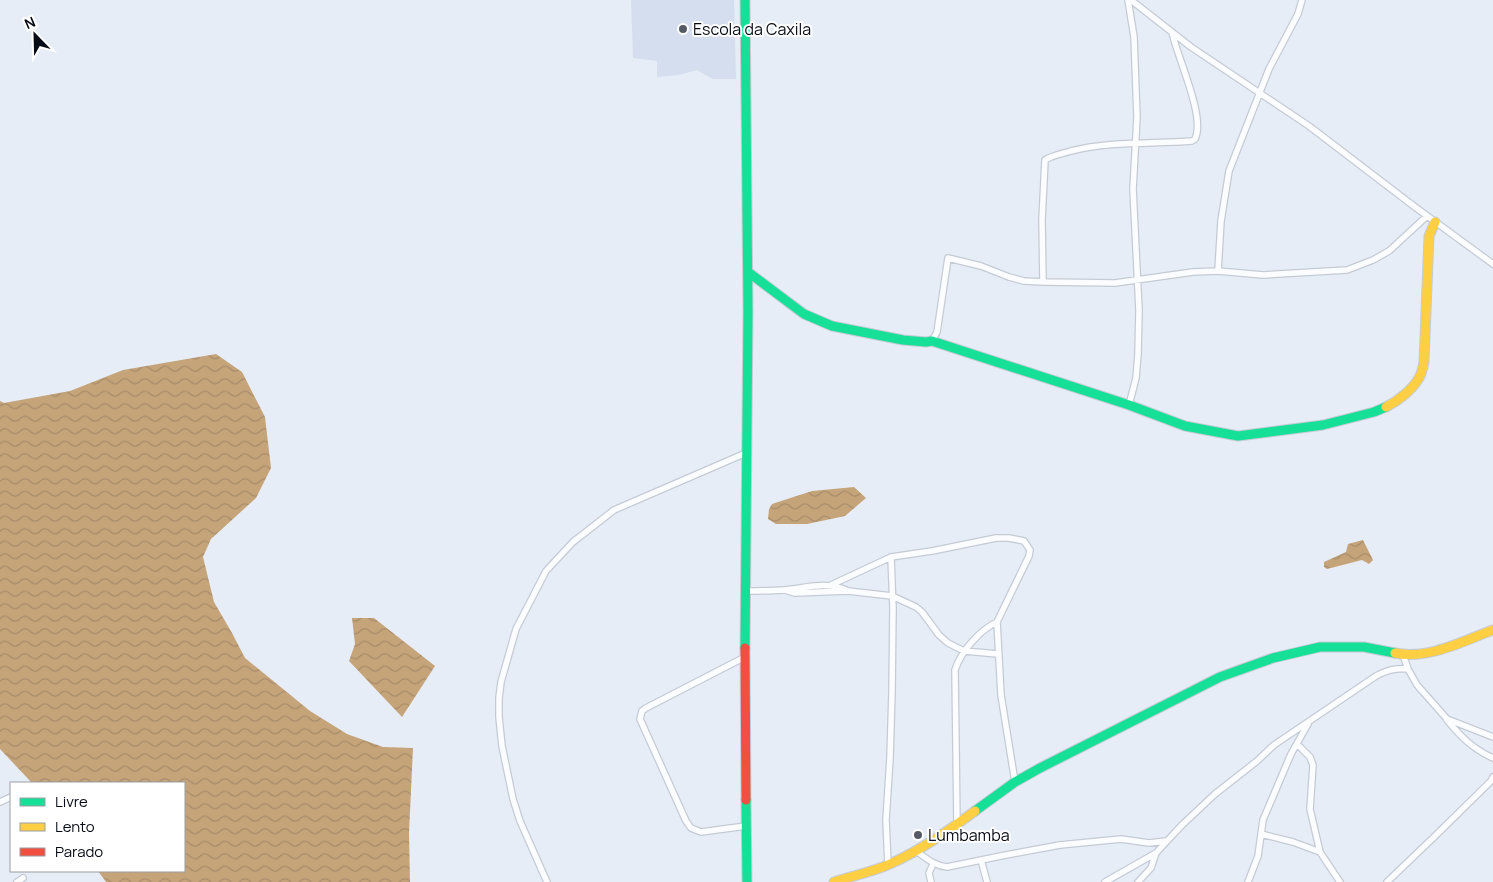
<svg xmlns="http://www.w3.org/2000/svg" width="1493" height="882" viewBox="0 0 1493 882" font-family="Manrope,sans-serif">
	<defs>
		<pattern id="water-waves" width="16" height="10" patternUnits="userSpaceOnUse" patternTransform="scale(1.25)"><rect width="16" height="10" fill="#c5a47a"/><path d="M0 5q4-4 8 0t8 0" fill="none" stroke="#a88c69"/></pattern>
	</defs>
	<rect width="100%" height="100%" fill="#e7edf7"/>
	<path fill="#d4deef" d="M631,0H734L736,79H713L697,70L679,75L657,77V61L633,58Z"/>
	<path fill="url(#water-waves)" d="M216,354L242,372L265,417L271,468L256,498L211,539L203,557L214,602L232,633L245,658L310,711L347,734L383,747L413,748L409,833L410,882H106L98,871H184V783H32L0,749V401L4,403L70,391L123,370Z
		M854,487L866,498L845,516L807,524H776L768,519L769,509L772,504L812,491Z
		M1363,540L1373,560L1369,564L1362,560L1327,569L1324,567V562L1346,552L1348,544Z
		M352,618H374L435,666L402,717L349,661L355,644Z"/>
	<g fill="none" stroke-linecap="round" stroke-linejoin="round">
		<g stroke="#c5cbd4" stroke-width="8">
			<path id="street" d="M1128,0L1134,37L1137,117L1133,189L1139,310L1138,354L1136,378L1129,405
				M1131,0L1191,47L1309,126L1415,207L1493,264
				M1218,271L1221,221L1229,171L1269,69L1298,14L1302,0
				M1043,282L1042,220L1045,160C1053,155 1062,154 1071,151C1111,141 1151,144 1192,141L1195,139C1206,117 1177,57 1172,32
				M932,341L937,332L948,258L981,266L1009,277L1024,281L1043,282L1115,283L1193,272L1218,271L1263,275L1347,270L1373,260L1389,251L1427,216
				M831,585L891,557L932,551L996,538H1009L1024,541L1030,550L1029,556L997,622L1001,695L1015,782
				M785,590L795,593L848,591L892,596L916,607L922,612L939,635L948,643L964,651L998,654
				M745,591C758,591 771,591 784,590C806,588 826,581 846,590
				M1403,655L1408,669L1417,685L1447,719L1493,737
				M745,657L646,708L642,711L640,719L686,821L691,828L701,832L746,826
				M1447,720C1461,737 1473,749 1493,758
				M1297,744L1310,757L1313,765L1310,809L1320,852L1340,882
				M0,802L11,797
				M957,824L955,670C961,651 980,630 997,622
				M1261,834L1293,842L1320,852
				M916,851C926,858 935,866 947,867L1006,855L1060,845L1121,839L1149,843L1166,841
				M981,860L987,882
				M888,865L886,820L890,758L892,692L893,608L891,557
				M17,882L23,878
				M547,882L520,821L513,799L502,746L499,717V698L501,682L516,629L546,571L573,542L614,510L746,453
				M931,882L929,873L933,864
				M1105,882L1156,853
				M1138,882L1151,868L1156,853L1167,841L1182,825L1215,794L1257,761L1274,745L1376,676C1387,670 1395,668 1408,669
				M1248,882L1258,856L1263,820L1291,754L1308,724
				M1387,882L1433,838L1491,781L1493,777"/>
		</g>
		<g stroke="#c5cbd4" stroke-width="11">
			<path id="fast" d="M745,0L748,312L745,648
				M748,272L804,314L832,326L903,340L926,342L932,341L1129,405L1185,426L1238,436L1323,425L1374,412L1386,407
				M746,800L747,882
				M975,811L1015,782L1040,768L1220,677L1273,658L1320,647H1364L1395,653"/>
		</g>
		<g stroke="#c5cbd4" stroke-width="11">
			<path id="slow" d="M1386,407C1398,401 1412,390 1419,378C1422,373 1423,367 1424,362L1429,236L1435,222
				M1395,653C1428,660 1463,641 1493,630
				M834,882C852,876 872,872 890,864C921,850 948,831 975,811"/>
		</g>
		<g stroke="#c5cbd4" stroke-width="11">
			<path id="jam" d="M745,648L746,800"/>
		</g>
		<use href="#street" stroke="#fbfcfe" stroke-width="5.5"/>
		<use href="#fast" stroke="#16e098" stroke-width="9"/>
		<use href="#slow" stroke="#ffcf43" stroke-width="9"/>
		<use href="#jam" stroke="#f24e42" stroke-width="9"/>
	</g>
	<g fill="#555a64" stroke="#fff" stroke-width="2">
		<circle cx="683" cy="29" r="5"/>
		<circle cx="918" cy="835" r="5"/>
	</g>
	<g text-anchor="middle" stroke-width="4" stroke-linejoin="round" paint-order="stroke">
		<g font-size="16" fill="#060b15" stroke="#fff" text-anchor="start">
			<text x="693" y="35">Escola da Caxila</text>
			<text x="928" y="841">Lumbamba</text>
		</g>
	</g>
	<rect x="10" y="782" width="175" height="90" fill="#ffffff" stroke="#9b9da1"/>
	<rect x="20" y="798" width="25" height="8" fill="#16e098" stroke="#9b9da1"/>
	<text x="55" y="807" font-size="15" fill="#060b15">Livre</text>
	<rect x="20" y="823" width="25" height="8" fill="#ffcf43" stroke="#9b9da1"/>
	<text x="55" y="832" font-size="15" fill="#060b15">Lento</text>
	<rect x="20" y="848" width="25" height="8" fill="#f24e42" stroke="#9b9da1"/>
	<text x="55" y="857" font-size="15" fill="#060b15">Parado</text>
	<g transform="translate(35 35) rotate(337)" stroke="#ffffff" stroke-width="4" paint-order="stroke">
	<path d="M0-4L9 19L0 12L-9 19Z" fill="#060b15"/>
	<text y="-8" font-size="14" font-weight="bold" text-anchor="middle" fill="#060b15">N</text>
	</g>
</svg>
